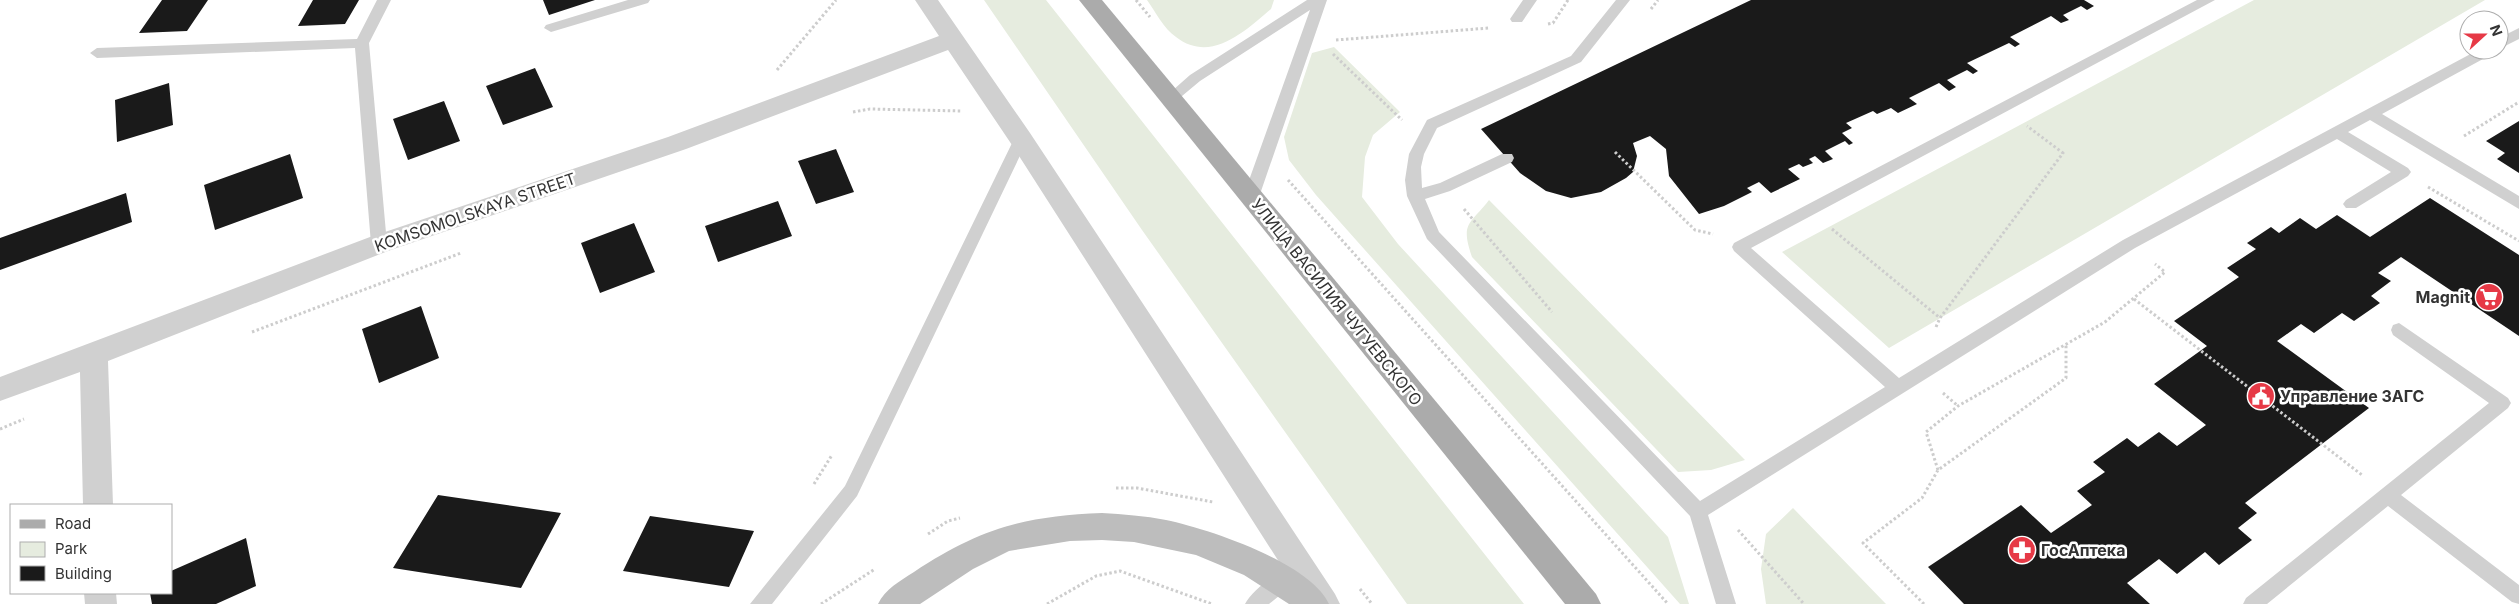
<svg xmlns="http://www.w3.org/2000/svg" width="2519" height="604" viewBox="0 0 2519 604" font-family="Inter,sans-serif">
	<rect width="100%" height="100%" fill="#fff"/>
	<path fill="#e6ecdf" d="M984,0H1046L1524,604H1407L1142,230Z
		M1147,0H1274L1271,9C1245,31 1211,64 1176,37C1164,29 1155,11 1147,0Z
		M2254,0H2485L1889,348L1782,252Z
		M1334,47L1400,112L1373,135L1365,157L1362,197L1398,244L1668,537L1689,604H1680L1316,195L1289,160L1284,137L1312,53Z
		M1489,200L1745,460L1711,470L1678,472L1472,257C1460,222 1470,225 1489,200Z
		M1793,508L1886,604H1766L1761,569L1766,534Z"/>
	<path fill="#1a1a1a" d="M162,0H208L187,31L139,33Z
		M313,0H359L345,24L298,26Z
		M543,0H595L549,15Z
		M1751,0H2084L2094,6L2087,10L2081,6L2063,15L2069,20L2061,23L2051,16L2010,37L2020,44L2015,47L2009,43L1967,63L1978,71L1973,74L1967,70L1947,80L1956,87L1949,91L1939,83L1909,98L1917,104L1898,113L1891,108L1877,114L1873,111L1846,123L1852,128L1842,133L1853,143L1849,145L1845,141L1825,151L1833,159L1823,163L1815,156L1809,159L1813,163L1803,167L1799,164L1788,169L1800,179L1771,193L1759,182L1747,188L1752,192L1724,206L1699,214L1669,176L1666,149L1650,136L1633,143L1637,156L1633,172L1626,178L1601,192L1571,198L1546,191L1520,173L1481,129Z
		M535,68L553,107L503,125L486,86Z
		M169,83L173,125L117,142L115,100Z
		M444,101L460,141L408,160L393,119Z
		M2519,121V173L2497,159L2505,153L2486,141Z
		M836,149L854,192L816,204L798,161Z
		M290,154L303,198L215,230L204,185Z
		M126,193L132,222L0,270V238Z
		M2430,198L2519,255V336L2401,257L2378,273L2391,281L2371,296L2380,303L2354,321L2342,313L2314,333L2301,324L2277,341L2369,408L2245,503L2257,513L2238,528L2252,540L2219,565L2205,552L2177,574L2159,559L2127,583L2150,604H1964L1928,567L2021,505L2051,533L2092,505L2077,491L2105,472L2093,462L2127,438L2138,447L2159,432L2177,446L2206,425L2154,384L2207,346L2174,321L2239,277L2227,268L2256,249L2247,243L2271,227L2279,233L2300,218L2316,229L2337,215L2370,237Z
		M778,201L792,236L718,262L705,226Z
		M634,223L655,272L600,293L581,243Z
		M421,306L439,358L379,383L362,329Z
		M438,495L561,513L521,588L393,568Z
		M650,516L754,531L729,587L623,571Z
		M246,538L256,586L216,604H152L150,593H171V571Z"/>
	<g fill="none" stroke-linecap="round" stroke-linejoin="round">
		<path stroke="#cdcdcd" stroke-width="3" stroke-dasharray="2.5 2.5" stroke-linecap="butt" d="M1136,0L1150,17
			M1651,9L1658,0
			M1548,24L1553,23L1568,0
			M1336,40L1489,28
			M1333,54L1402,120
			M777,70L836,0
			M853,112L870,109L962,111
			M2464,136L2519,102
			M1615,152L1695,230L1713,234
			M1288,180L1668,604
			M2428,187L2519,241
			M1464,209L1552,312
			M1832,229L1940,318
			M2134,299L2362,475
			M1936,327L1940,318L2063,153L2027,126
			M252,332L461,253
			M1943,393L1958,406
			M0,429L24,419
			M1938,470L1926,432L1958,406L2105,322L2165,272L2155,264
			M814,484L832,455
			M1116,488H1137L1213,502
			M1738,530L1804,604
			M928,534L948,521L960,518
			M1360,589L1372,604
			M821,604L875,569
			M1047,604L1096,576L1120,571L1212,604
			M1924,604L1863,543L1922,498L1938,470L2066,378V344"/>
		<path fill="#d0d0d0" fill-rule="evenodd" d="M377,0H391L369,43L387,244L385,248H373L371,244L355,48L97,58L90,53L97,48L357,39Z
			M628,0H650L648,3L551,32L544,28L546,25Z
			M1307,0H1327L1259,197L1256,201H1246L1243,197L1310,10L1200,81L1176,101H1166L1164,98L1190,75Z
			M1523,0H1537L1522,22H1512L1510,19Z
			M1616,0H1630L1581,62L1437,128L1424,154L1421,167L1422,188L1440,183L1502,154H1512L1514,158L1512,162L1450,191L1425,199L1439,232L1700,501L1885,387L1734,251L1732,247L1734,243L2197,0H2215L1751,248L1899,378L2123,240L2478,50H2496L2494,53L2382,114L2519,196V209L2370,120L2348,132L2408,168L2411,172L2408,176L2356,208H2346L2343,204L2346,200L2391,172L2337,139L2135,248L1708,515L1736,604H1716L1690,516L1427,239L1407,196L1405,180L1409,154L1427,120L1571,56Z
			M2519,28V39L2499,49V38Z
			M1021,134L1028,139L857,496L772,604H750L845,486L1014,139Z
			M2399,323L2508,398L2511,403L2508,408L2401,495L2519,585V604L2512,602L2388,506L2267,604H2243L2246,598L2489,403L2393,335L2391,330L2393,325Z
			M1283,572L1290,575L1292,581L1290,587L1269,604H1245C1251,592 1270,577 1283,572Z"/>
		<path fill="#d0d0d0" fill-rule="evenodd" d="M915,0H938L1030,133L1335,594L1340,604H1306L1012,145L948,50L686,149L388,251L108,361L113,505H83L80,372L0,401V377L370,237L668,137L939,36Z
			M84,593H116L117,604H85Z"/>
		<path fill="#bdbdbd" fill-rule="evenodd" d="M1102,513C1123,514 1145,516 1166,520C1209,529 1311,563 1329,604H1289L1244,575L1196,555L1134,542L1102,540L1070,541L1009,551L973,569L920,604H878C885,589 900,581 914,572C979,529 1024,516 1102,513Z"/>
		<path fill="#ababab" fill-rule="evenodd" d="M1079,0H1102L1596,594L1601,604H1565Z"/>
	</g>
	<defs>
		<g id="supermarket-disc" transform="scale(1.4375)"><circle r="9.5" fill="#e63946" stroke="#fff"/><path d="M-6-5.5h2.5l.6 2H6L4.5 2H-2.5L-4.4-4H-6ZM-1.5 3.2a1.3 1.3 0 1 0 .1 0ZM3 3.2a1.3 1.3 0 1 0 .1 0Z" fill="#fff"/></g>
		<g id="civic-disc" transform="scale(1.4375)"><circle r="9.5" fill="#e63946" stroke="#fff"/><path d="M-.6-6.5H3V-4.5H.6V-3L4-1V1h2V6H-6V1h2V-1L-.6-3ZM-1.2 2.5V6h2.4V2.5Z" fill="#fff"/></g>
		<g id="pharmacy-disc" transform="scale(1.4375)"><circle r="9.5" fill="#e63946" stroke="#fff"/><path d="M-2-6h4v4h4v4h-4v4h-4v-4h-4v-4h4Z" fill="#fff"/></g>
	</defs>
	<g fill-rule="evenodd">
		<use href="#supermarket-disc" x="2489" y="297"/>
		<use href="#civic-disc" x="2261" y="396"/>
		<use href="#pharmacy-disc" x="2022" y="550"/>
	</g>
	<g text-anchor="middle" stroke-width="5" stroke-linejoin="round" paint-order="stroke">
		<g font-size="16" fill="#333" stroke="#fff">
			<text transform="translate(475 212) rotate(-19)" y="6">KOMSOMOLSKAYA STREET</text>
			<text transform="translate(1337 302) rotate(51)" y="6">УЛИЦА ВАСИЛИЯ ЧУГУЕВСКОГО</text>
		</g>
		<g font-size="16" font-weight="bold" fill="#333" stroke="#fff" text-anchor="start">
			<text x="2470" y="303" text-anchor="end">Magnit</text>
			<text x="2280" y="402">Управление ЗАГС</text>
			<text x="2041" y="556">ГосАптека</text>
		</g>
	</g>
	<rect x="10" y="504" width="162" height="90" fill="#ffffff" stroke="#adadad"/>
	<rect x="20" y="520" width="25" height="8" fill="#ababab" stroke="#adadad"/>
	<text x="55" y="529" font-size="15" fill="#333333">Road</text>
	<rect x="20" y="542" width="25" height="15" fill="#e6ecdf" stroke="#adadad"/>
	<text x="55" y="554" font-size="15" fill="#333333">Park</text>
	<rect x="20" y="566" width="25" height="15" fill="#1a1a1a" stroke="#adadad"/>
	<text x="55" y="579" font-size="15" fill="#333333">Building</text>
	<g transform="translate(2484 35) rotate(69)"><circle r="24" fill="#ffffff" stroke="#adadad"/>
	<path d="M0-4L9 19L0 12L-9 19Z" fill="#e63946"/>
	<text y="-8" font-size="14" font-weight="bold" text-anchor="middle" fill="#333333">N</text>
	</g>
</svg>
